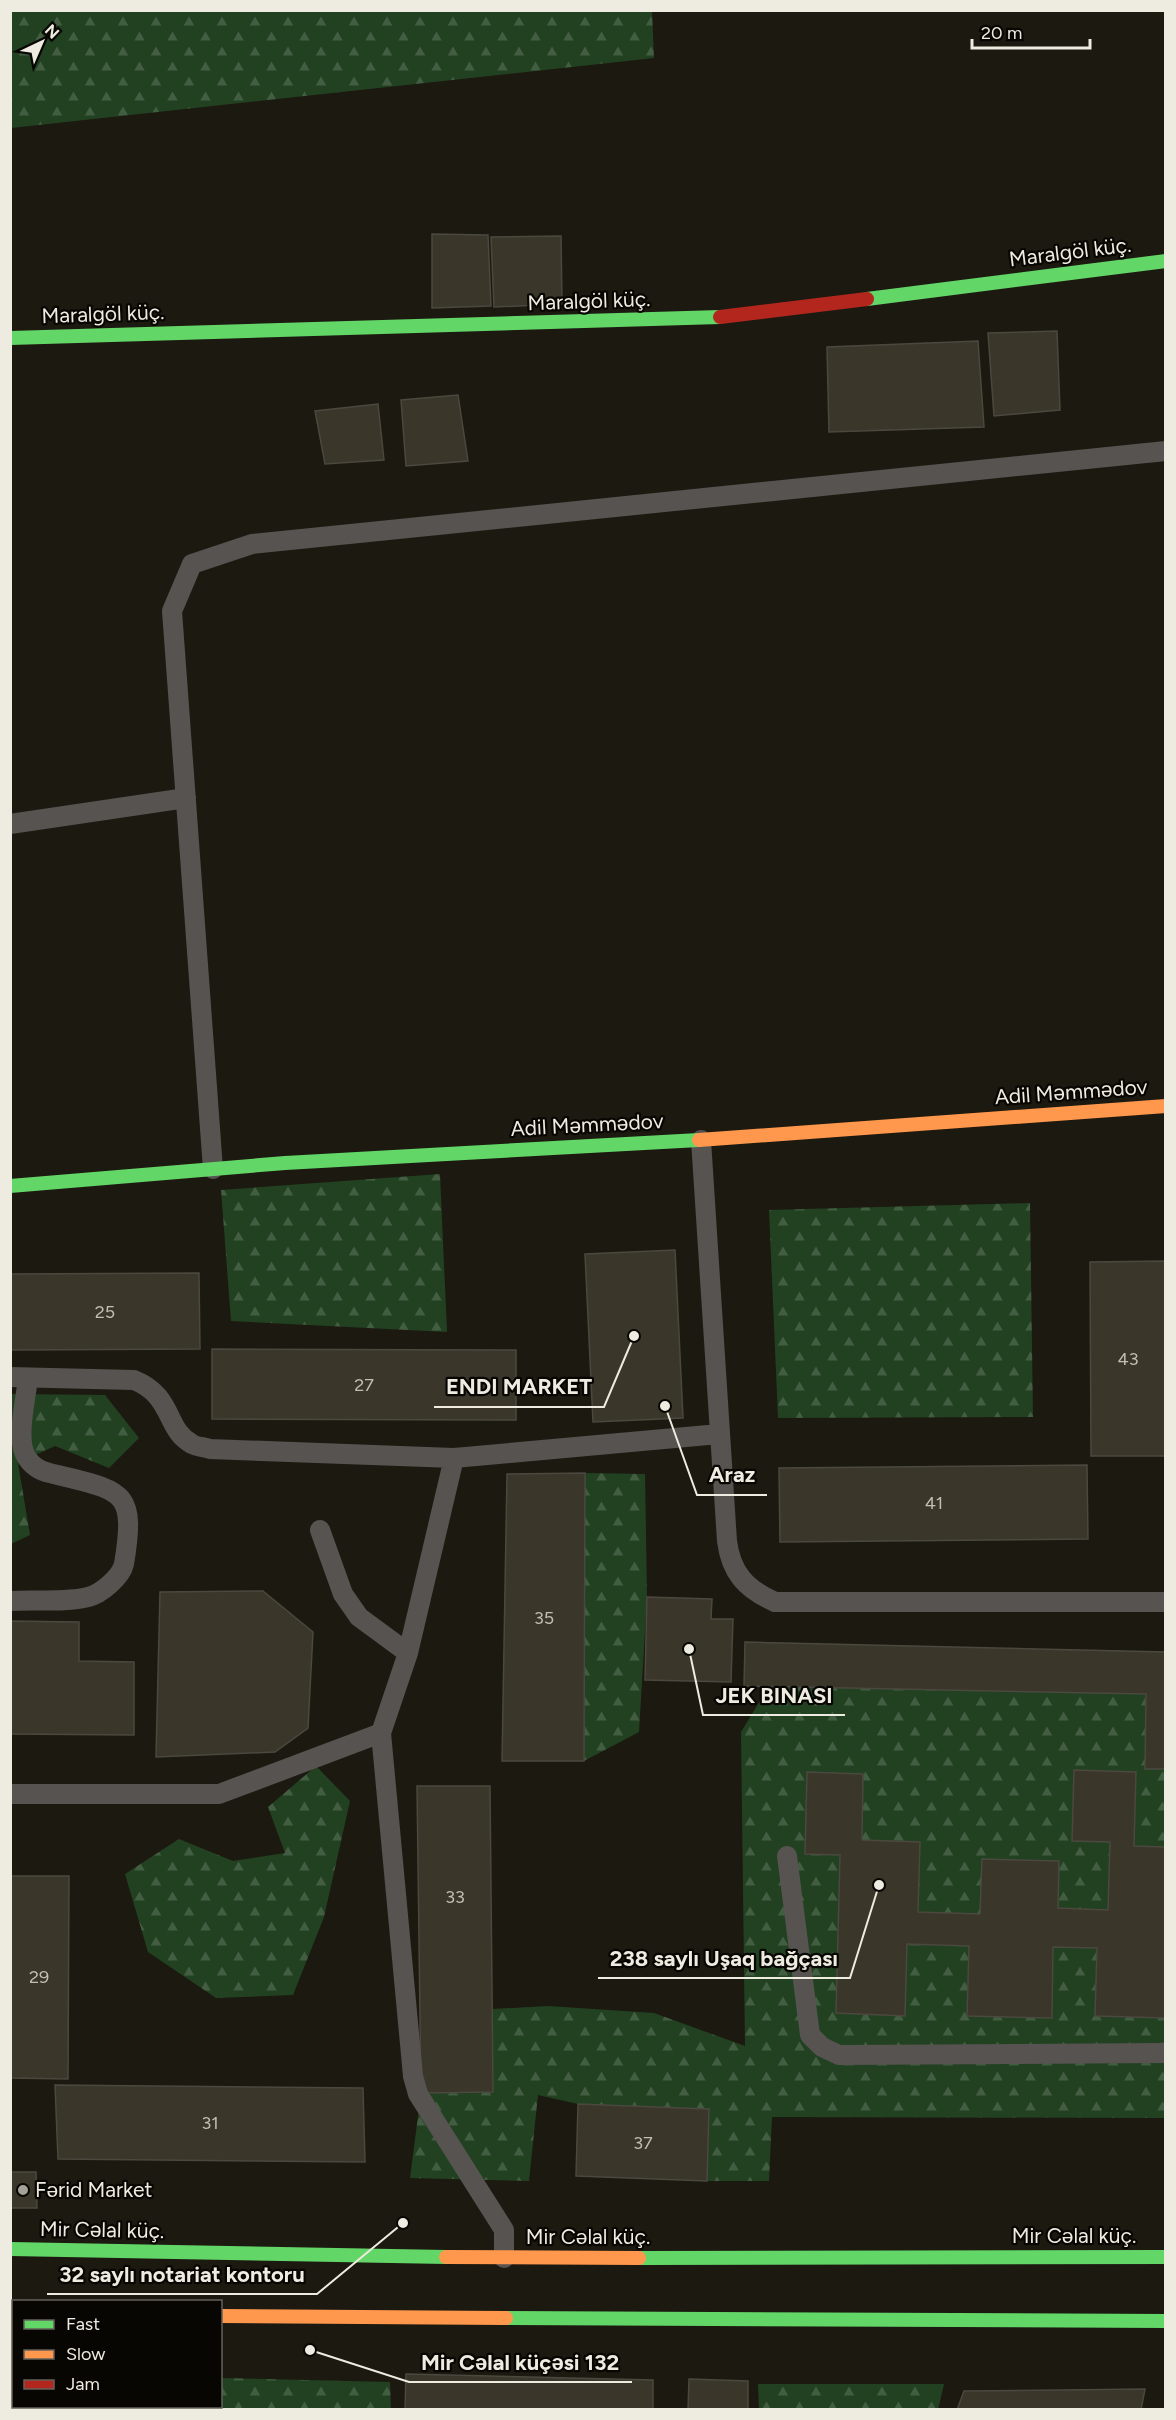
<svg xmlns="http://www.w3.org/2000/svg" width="1176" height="2420" viewBox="0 0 1176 2420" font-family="Figtree,sans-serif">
	<defs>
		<pattern id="forest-firs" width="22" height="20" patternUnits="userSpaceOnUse" patternTransform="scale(1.5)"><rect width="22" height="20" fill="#214121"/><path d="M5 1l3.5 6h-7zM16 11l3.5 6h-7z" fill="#425d41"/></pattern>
	</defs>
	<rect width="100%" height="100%" fill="#1c1910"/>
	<path fill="url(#forest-firs)" d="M10,11H652L654,58L11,128Z
		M440,1174L447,1332L231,1321L221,1190Z
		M1030,1203L1033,1417L778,1418L769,1210Z
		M11,1394L105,1395L139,1438L109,1468L55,1446L18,1463L30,1535L11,1544Z
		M585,1473L645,1474L647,1597L639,1732L584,1761Z
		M769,1686L1146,1694L1145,1769H1166L1165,2118L772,2117L769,2181H707L709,2109L578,2104L538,2095L529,2181L410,2178L421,2093L493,2092L492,2009L548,2006L654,2013L745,2046L741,1732Z
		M316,1766L350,1801L324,1917L293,1995L216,1998L148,1952L125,1874L179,1839L233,1861L285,1853L268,1807Z
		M11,2374H13L14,2406H220L221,2378L390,2382L391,2409H11Z
		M758,2384H944L938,2410L759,2409Z"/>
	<path fill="#3a3629" stroke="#4b4840" stroke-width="1.5" d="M432,234L488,235L491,306L432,308Z
		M561,236L562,304L494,307L491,237Z
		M1057,331L1060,410L994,416L988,333Z
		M978,341L984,427L829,432L827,347Z
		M458,395L468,461L406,466L401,400Z
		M378,404L384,460L325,464L315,411Z
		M675,1250L683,1418L593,1422L585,1254Z
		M1166,1261V1456H1091L1090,1262Z
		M199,1273L200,1349L10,1350V1274Z
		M212,1349L516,1350V1420L212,1419Z
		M1087,1465L1088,1539L780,1542L779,1468Z
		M585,1473L584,1761H502L507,1474Z
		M263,1591L313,1632L308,1728L275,1752L156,1757L160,1592Z
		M647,1597L712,1599L711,1619H733L731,1682L645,1680Z
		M10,1621L79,1622V1661L134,1662V1735L10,1734Z
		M745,1642L1166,1652V1769H1145L1146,1694L744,1686Z
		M1074,1770L1136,1772L1134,1846L1166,1847V2018L1095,2016L1097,1948L1053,1947L1052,2018L967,2016L969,1946L907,1944L905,2016L836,2013L840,1855L805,1854L807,1772L863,1774L862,1840L920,1842L918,1912L980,1914L982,1859L1059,1861L1058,1908L1108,1910L1110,1842L1072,1841Z
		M417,1786H490L493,2092L421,2093Z
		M10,1876H69L68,2079L10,2078Z
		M55,2085L363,2088L365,2162L58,2159Z
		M578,2104L709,2109L707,2181L576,2176Z
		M10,2172H36L37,2208H10Z
		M406,2374L653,2380V2410H405Z
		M689,2379L748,2381V2410H688Z
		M1145,2389L1141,2410H957L964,2391Z"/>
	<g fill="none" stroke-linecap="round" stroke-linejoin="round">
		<path stroke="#565350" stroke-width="20" d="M10,824L186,798
			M701,1140L727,1541C731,1573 746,1589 775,1602H1166
			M213,1169L172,611L192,564L252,544L1166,451
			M10,1377L134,1380C174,1396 165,1430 192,1444C197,1447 205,1447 210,1449L454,1458L719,1434
			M320,1530L343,1594L359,1617L408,1653
			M10,1601C35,1599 64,1603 88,1597C101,1594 121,1577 124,1564C136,1491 124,1491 58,1475C45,1472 35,1470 27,1458C15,1441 26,1399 28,1378
			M381,1733L413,2076L418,2094L504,2230V2258
			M10,1794H219L381,1733L408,1653L454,1458
			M787,1856L810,2035L822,2047L839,2055L1166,2053"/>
		<path stroke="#63d668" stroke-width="14" d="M867,299L1166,261
			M10,338L720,317
			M10,1186L285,1163L699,1140
			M10,2249L446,2257
			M639,2258L1166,2257
			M506,2318L1166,2321"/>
		<path stroke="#ff974d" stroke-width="14" d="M699,1140L1166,1106
			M446,2257L639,2258
			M10,2315H14
			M220,2316L506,2318"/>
		<path stroke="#b3261e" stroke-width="14" d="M720,317L867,299"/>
	</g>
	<circle fill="#a4a298" stroke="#080602" stroke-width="2" cx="23" cy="2190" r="6"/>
	<g text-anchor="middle" stroke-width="4.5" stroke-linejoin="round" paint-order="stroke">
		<g font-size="18" fill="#c1beb3">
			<text x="105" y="1318">25</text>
			<text x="1128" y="1365">43</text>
			<text x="364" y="1391">27</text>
			<text x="934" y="1509">41</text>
			<text x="544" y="1624">35</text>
			<text x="455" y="1903">33</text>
			<text x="39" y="1983">29</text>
			<text x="210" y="2129">31</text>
			<text x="643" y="2149">37</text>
		</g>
		<g font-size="21" fill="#eeebe1" stroke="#080602">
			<text transform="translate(1070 252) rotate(-7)" y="7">Maralgöl küç.</text>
			<text transform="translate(589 301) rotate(-2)" y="7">Maralgöl küç.</text>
			<text transform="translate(103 314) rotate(-2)" y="7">Maralgöl küç.</text>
			<text transform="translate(1071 1092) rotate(-4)" y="7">Adil Məmmədov</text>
			<text transform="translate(587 1125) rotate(-3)" y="7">Adil Məmmədov</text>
			<text transform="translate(102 2230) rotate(1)" y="7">Mir Cəlal küç.</text>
			<text x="1074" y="2243">Mir Cəlal küç.</text>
			<text x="588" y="2244">Mir Cəlal küç.</text>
		</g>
		<g font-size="21" fill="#eeebe1" stroke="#080602" text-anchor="start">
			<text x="35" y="2197">Fərid Market</text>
		</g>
	</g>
	<path fill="none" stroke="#eeebe1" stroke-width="2" d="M634 1336L604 1407H434M665 1406L697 1495H767M689 1649L703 1715H845M879 1885L850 1978H598M403 2223L317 2294H47M310 2350L409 2382H632"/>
	<g fill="#eeebe1" stroke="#080602" stroke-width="2">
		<circle cx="634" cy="1336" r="6"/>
		<circle cx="665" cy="1406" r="6"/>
		<circle cx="689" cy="1649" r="6"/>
		<circle cx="879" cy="1885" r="6"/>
		<circle cx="403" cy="2223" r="6"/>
		<circle cx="310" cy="2350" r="6"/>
	</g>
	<g font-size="22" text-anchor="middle" font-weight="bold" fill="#eeebe1" stroke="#080602" stroke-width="4.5" stroke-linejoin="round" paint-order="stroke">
		<text x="519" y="1394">ENDI MARKET</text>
		<text x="732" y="1482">Araz</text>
		<text x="774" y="1703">JEK BINASI</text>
		<text x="724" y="1966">238 saylı Uşaq bağçası</text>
		<text x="182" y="2282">32 saylı notariat kontoru</text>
		<text x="520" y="2370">Mir Cəlal küçəsi 132</text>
	</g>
	<rect width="1176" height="2420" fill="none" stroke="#eeebe1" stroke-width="24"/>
	<rect x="12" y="2300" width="210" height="108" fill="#080602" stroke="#64625b" stroke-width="1.5"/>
	<rect x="24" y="2320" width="30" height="9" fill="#63d668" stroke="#64625b" stroke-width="1.5"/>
	<text x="66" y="2330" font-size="18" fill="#eeebe1">Fast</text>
	<rect x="24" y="2350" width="30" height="9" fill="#ff974d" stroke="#64625b" stroke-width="1.5"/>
	<text x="66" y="2360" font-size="18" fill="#eeebe1">Slow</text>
	<rect x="24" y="2380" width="30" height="9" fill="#b3261e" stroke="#64625b" stroke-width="1.5"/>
	<text x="66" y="2390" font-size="18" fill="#eeebe1">Jam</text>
	<g transform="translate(42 42) rotate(44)" stroke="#080602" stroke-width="4.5" paint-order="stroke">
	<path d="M0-4.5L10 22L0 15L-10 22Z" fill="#eeebe1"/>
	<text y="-9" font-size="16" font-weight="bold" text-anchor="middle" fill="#eeebe1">N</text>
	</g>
	<path d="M972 39v9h118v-9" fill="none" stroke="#eeebe1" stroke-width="3"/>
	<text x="981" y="39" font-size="18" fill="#eeebe1" stroke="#080602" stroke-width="4.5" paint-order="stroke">20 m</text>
</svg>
